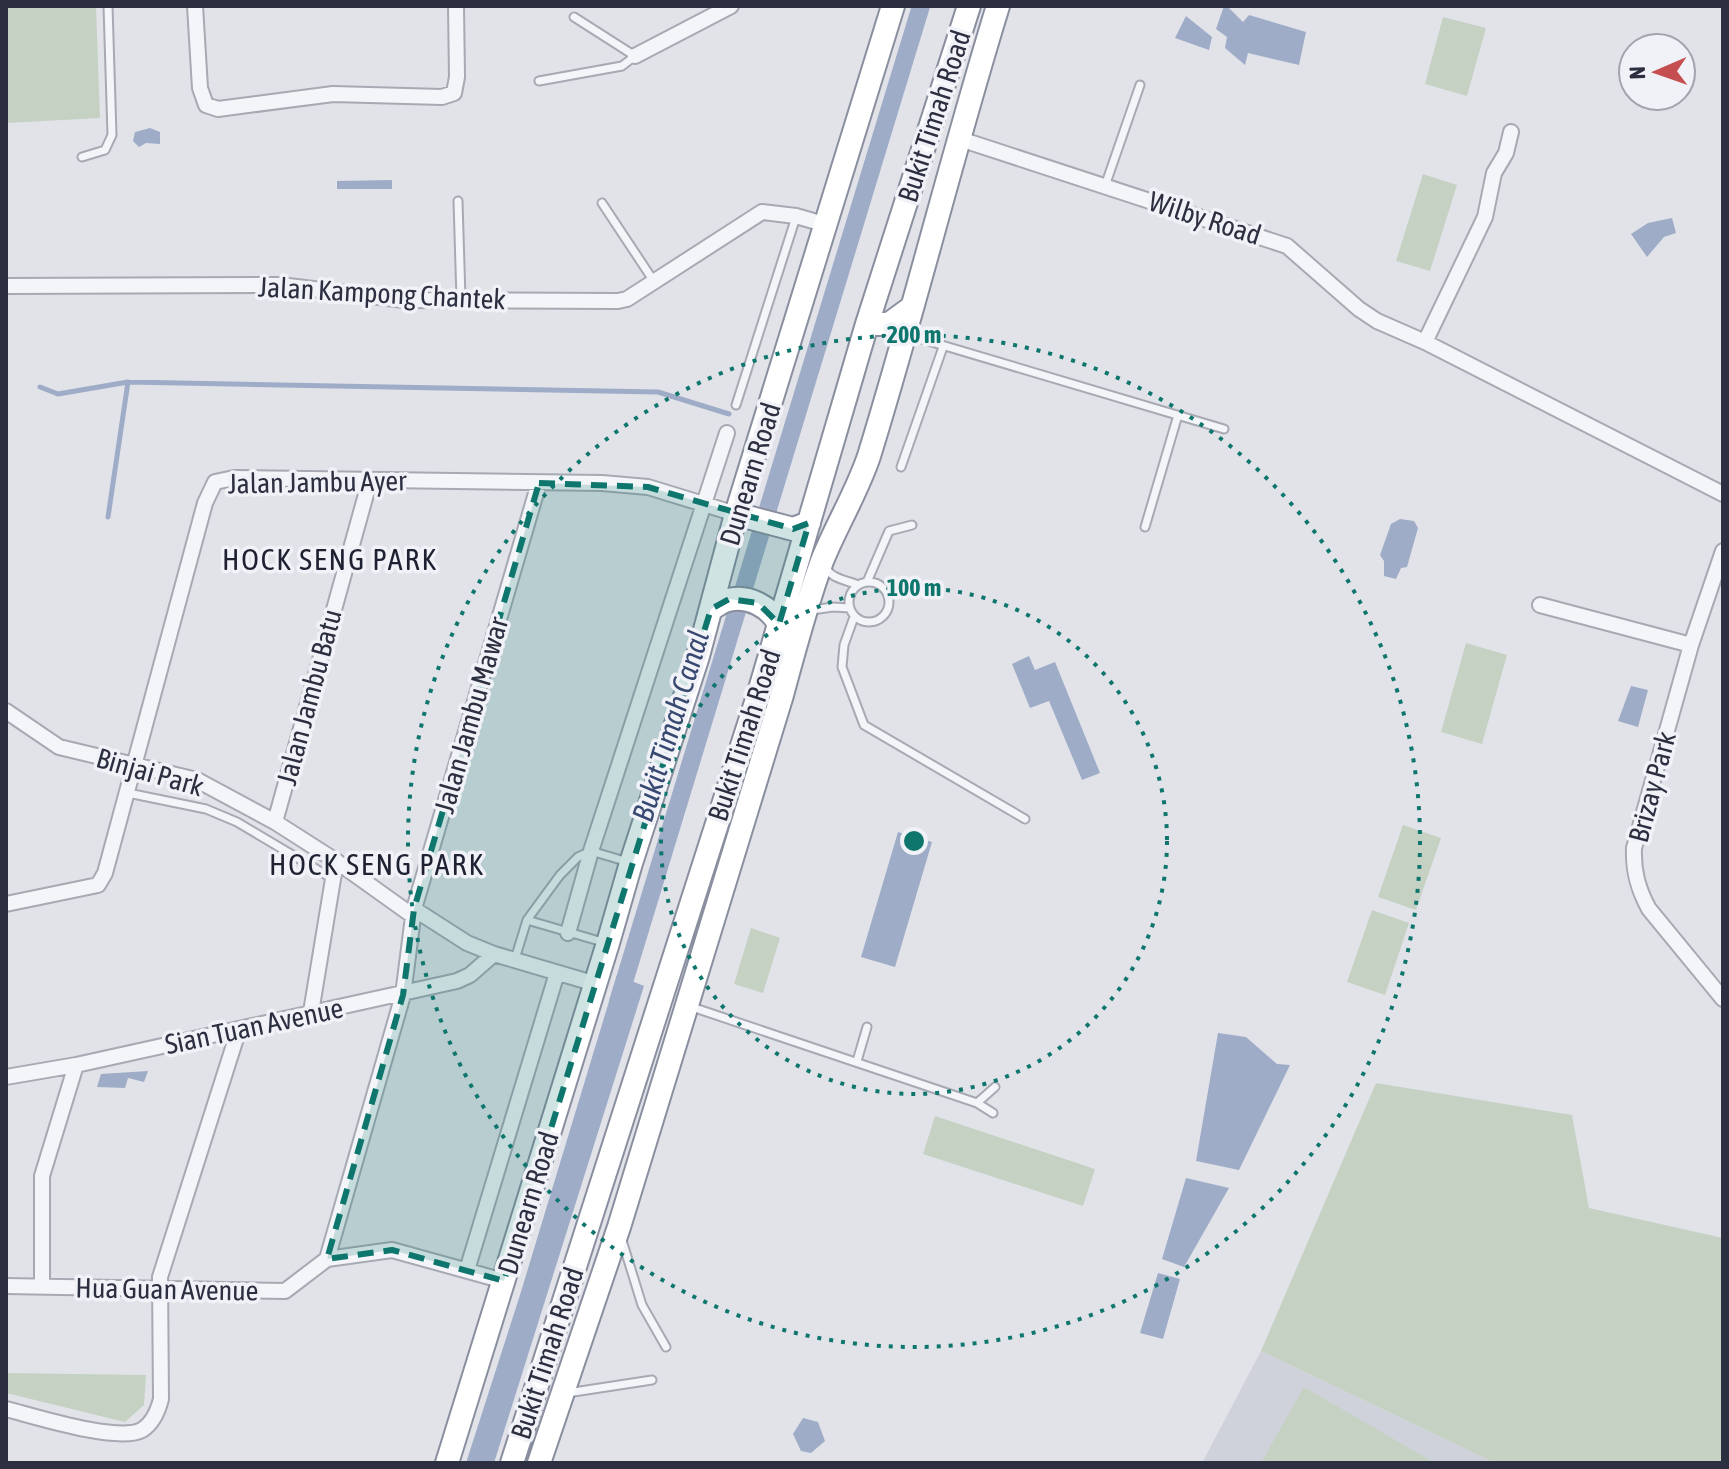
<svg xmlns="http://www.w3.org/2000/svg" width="1729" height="1469" viewBox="0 0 1729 1469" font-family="'Asap Condensed',sans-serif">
	<rect width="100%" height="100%" fill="#e1e3e9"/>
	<path fill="#d0d2db" d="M1261,1351L1495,1463H1202Z"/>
	<path fill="#c5d2c3" d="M6,6H96L100,118L6,123Z
		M1443,17L1486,28L1467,96L1425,84Z
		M1423,174L1457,185L1430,271L1396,261Z
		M1466,643L1507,655L1482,744L1441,732Z
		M1403,825L1441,838L1416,910L1378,897Z
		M1372,910L1409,923L1385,995L1347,982Z
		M751,928L780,938L763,993L734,984Z
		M1376,1083L1572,1115L1589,1208L1723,1238V1463H1495L1261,1351Z
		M935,1116L1095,1169L1083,1206L923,1154Z
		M6,1373L146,1375L144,1405L125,1422L6,1393Z
		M1304,1387L1435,1463H1261Z"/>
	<path fill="#9facc7" d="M1224,6H1227L1243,22L1249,15L1306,32L1299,65L1248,53L1245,65L1225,48L1227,37L1216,29Z
		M1186,16L1212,37L1209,50L1175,38Z
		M150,128L160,132V144L146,143L139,147L133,141L135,132Z
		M392,180V189H337V181Z
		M1672,218L1676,233L1664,237L1647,257L1631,234L1648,223Z
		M1400,519L1414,521L1418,528L1407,567L1401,568L1396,579L1384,576V561L1380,555L1391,524Z
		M1029,656L1035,670L1055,662L1100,773L1082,780L1049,701L1030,708L1012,664Z
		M1631,686L1648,690L1638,727L1618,721Z
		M898,832L932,842L895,967L861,957Z
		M617,975L644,986L494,1463H466L520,1295Z
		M1218,1033L1246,1037L1277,1064L1290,1065L1239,1170L1196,1161Z
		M148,1071L144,1082L128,1078L125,1088L97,1087L101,1074Z
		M1186,1178L1229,1188L1184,1267L1162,1259Z
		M1158,1273L1180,1279L1163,1339L1140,1333Z
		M803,1418L818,1422L825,1441L811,1453L801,1451L793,1434Z"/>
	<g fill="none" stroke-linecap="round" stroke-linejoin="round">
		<path stroke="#9facc7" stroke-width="5" d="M40,387L58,394L128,382L658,392L729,414
			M108,517L128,382"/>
		<path stroke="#9facc7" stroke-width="18" d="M618,1002L921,6"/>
		<g stroke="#a7a9b3" stroke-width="11">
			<path id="service" d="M539,81L622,66L635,56L574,17
				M82,157L105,150L112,135L108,6
				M1105,186L1140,85
				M458,201L461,299
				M602,203L653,280
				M908,335L1224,429
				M736,405L796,217
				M901,467L943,347
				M1145,527L1178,415
				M825,565C829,579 847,580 858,585
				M849 602a20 20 0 1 1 40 0a20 20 0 1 1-40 0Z
				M867,582L889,531L912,525
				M812,610L833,607L850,608
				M854,617L844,645L842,667L864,725L1025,819
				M128,793L206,809L237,822L333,879
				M527,920L606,943
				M515,959L527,920L560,875L578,857L591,851L628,862
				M689,1006L977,1103L993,1113
				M857,1061L867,1027
				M977,1103L995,1087
				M621,1237L642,1305L666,1347
				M567,1393L652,1380"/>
		</g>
		<g stroke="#a7a9b3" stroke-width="18">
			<path id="minor" d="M195,6L200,88L206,105L218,109L333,94L442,97L454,93L457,77L456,6
				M635,56L731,6
				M960,139L1287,246L1359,309L1377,321L1425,342L1723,494
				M6,286L280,285L404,300L618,301L627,299L762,212L796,216L827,225
				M1425,342L1485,217L1494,173L1506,153L1511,132
				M1723,551L1691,645L1634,848C1633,871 1638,889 1649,909L1723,999
				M1540,605L1691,645
				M6,711L59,747L197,780L275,822L336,861L413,916
				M275,822L370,480
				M6,904L98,885L105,873L205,503L215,482L234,478L602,483L648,487L736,514
				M414,909L467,943L494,954L596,984
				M568,933L591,851L727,433
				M311,1012L336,861
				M6,1077L76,1065L457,981L470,975L494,954
				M327,1259L403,995L414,909L539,483
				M467,1270L557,973
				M6,1286L285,1291L327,1259L392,1250L504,1281
				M42,1286V1176L76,1065
				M6,1409C34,1416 118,1443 142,1430C153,1423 158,1411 161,1399L160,1277L239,1029"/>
		</g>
		<g stroke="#8a8f9f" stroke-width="26">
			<path id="trunk" d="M867,324H889L911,308
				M736,514L793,529L809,523
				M711,609C716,606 723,601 728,600C749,595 770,607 779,624
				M447,1463L608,943L631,863L698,656L736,514L893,6
				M512,1463L758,696L867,324L969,6
				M539,1463L619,1227L782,695C794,650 806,605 822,561C836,526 857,492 869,456C915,307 952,155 998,6"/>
		</g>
		<use href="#service" stroke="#f4f5f8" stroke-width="7"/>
		<use href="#minor" stroke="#f4f5f8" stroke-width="14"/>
		<use href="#trunk" stroke="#fff" stroke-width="22"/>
	</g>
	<path fill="#0f766e" fill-opacity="0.2" stroke="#0f766e" stroke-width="6" stroke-dasharray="16 10" stroke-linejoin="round" d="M539,483L648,487L793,529L809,523L779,624L758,603L729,599L711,609L504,1281L392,1250L327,1259L403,995L414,909Z"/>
	<g fill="none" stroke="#0f766e" stroke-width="4" stroke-dasharray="4 8">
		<circle cx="914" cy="841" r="253"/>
		<circle cx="914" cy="841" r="506"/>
	</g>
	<g text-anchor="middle" stroke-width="7" stroke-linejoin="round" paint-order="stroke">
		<g font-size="28" fill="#2b2f40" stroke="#f1f2f7">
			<text transform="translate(934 116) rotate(-72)" y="10">Bukit Timah Road</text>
			<text transform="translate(1205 218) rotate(18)" y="10">Wilby Road</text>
			<text transform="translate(382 293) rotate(3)" y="10">Jalan Kampong Chantek</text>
			<text transform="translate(750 474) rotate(-73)" y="10">Dunearn Road</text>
			<text transform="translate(317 482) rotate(-1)" y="10">Jalan Jambu Ayer</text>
			<text transform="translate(309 697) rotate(-75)" y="10">Jalan Jambu Batu</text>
			<text transform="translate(471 715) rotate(-74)" y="10">Jalan Jambu Mawar</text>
			<text transform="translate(744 735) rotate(-72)" y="10">Bukit Timah Road</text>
			<text transform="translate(150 772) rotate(16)" y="10">Binjai Park</text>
			<text transform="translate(1652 787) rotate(-75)" y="10">Brizay Park</text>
			<text transform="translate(254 1026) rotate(-12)" y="10">Sian Tuan Avenue</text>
			<text transform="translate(528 1203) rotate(-73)" y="10">Dunearn Road</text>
			<text transform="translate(167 1289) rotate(1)" y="10">Hua Guan Avenue</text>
			<text transform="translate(547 1353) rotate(-72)" y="10">Bukit Timah Road</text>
		</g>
		<g font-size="30" letter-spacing="2" fill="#1d2131" stroke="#f1f2f7">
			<text x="330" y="570">HOCK SENG PARK</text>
			<text x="377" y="875">HOCK SENG PARK</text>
		</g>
		<g font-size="30" font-style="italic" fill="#384971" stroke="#f1f2f7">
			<text transform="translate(671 726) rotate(-73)" y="10">Bukit Timah Canal</text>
		</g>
	</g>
	<circle cx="914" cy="841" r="12" fill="#0f766e" stroke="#f1f2f7" stroke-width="4"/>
	<g font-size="24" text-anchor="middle" font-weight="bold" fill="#0f766e" stroke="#f1f2f7" stroke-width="7" stroke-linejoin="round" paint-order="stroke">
		<text x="914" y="343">200 m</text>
		<text x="914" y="596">100 m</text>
	</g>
	<rect width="1729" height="1469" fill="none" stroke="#2b2f40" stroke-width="16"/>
	<g transform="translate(1657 72) rotate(268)"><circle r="38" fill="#f1f2f7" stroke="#a2a4ae" stroke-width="2"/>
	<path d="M0-6L14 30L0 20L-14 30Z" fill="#c54f50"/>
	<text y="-12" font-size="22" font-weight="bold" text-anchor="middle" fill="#2b2f40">N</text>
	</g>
</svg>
